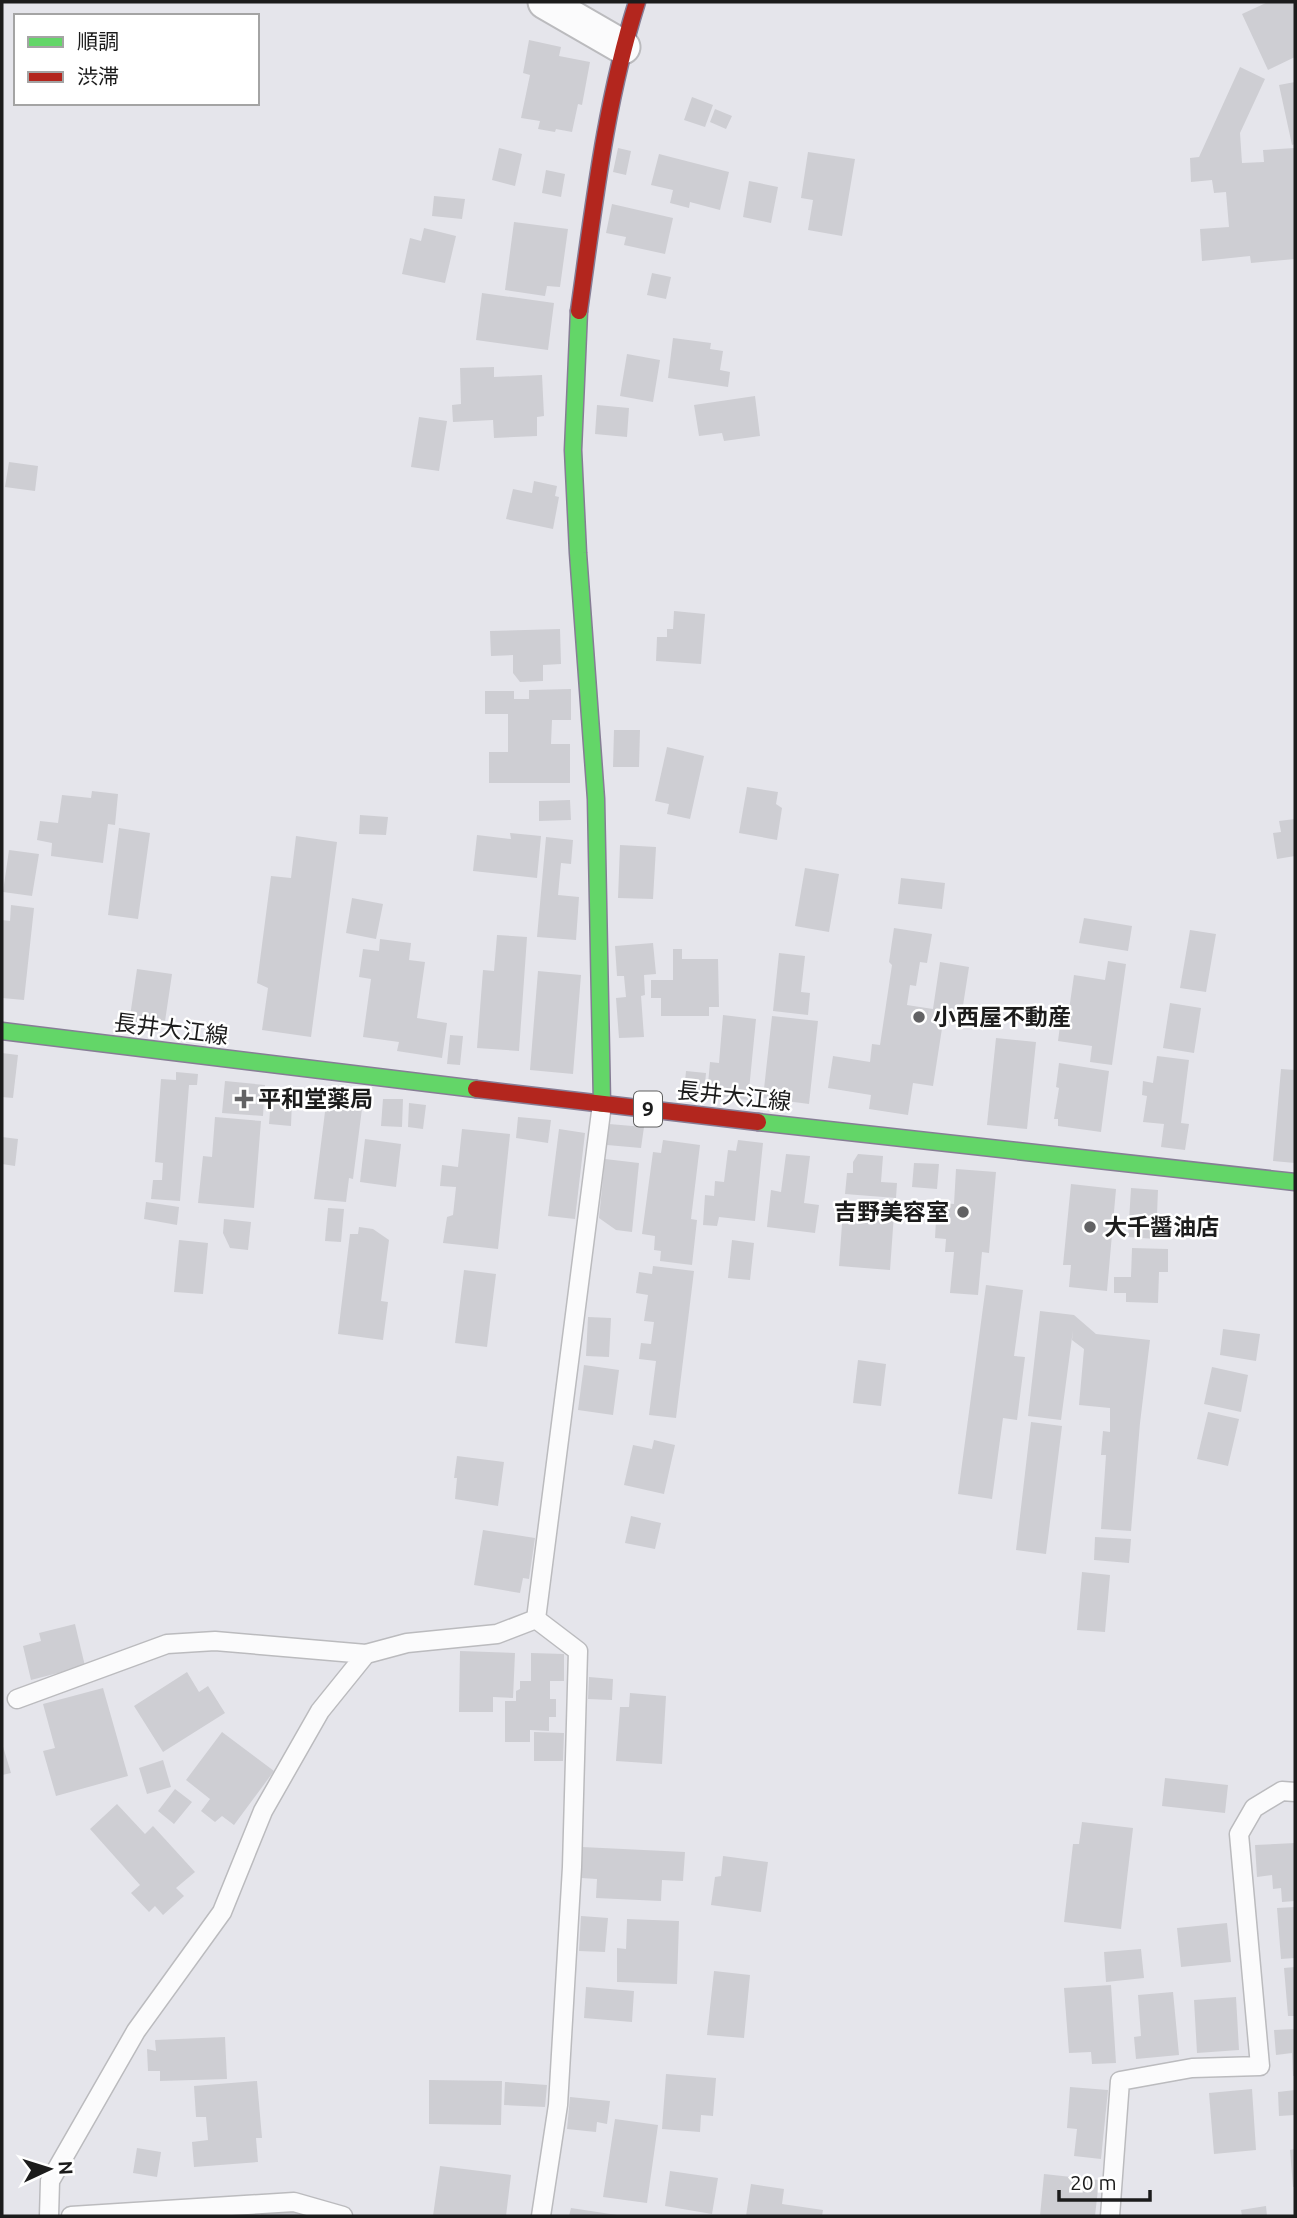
<svg xmlns="http://www.w3.org/2000/svg" width="1297" height="2218" viewBox="0 0 1297 2218" font-family="Ubuntu,'Noto Sans JP',sans-serif">
	<rect width="100%" height="100%" fill="#e5e5eb"/>
	<path fill="#ceced3" d="M1268,2H1295V57L1268,70L1242,14Z
		M529,40L561,47L559,56L590,62L582,105L578,104L572,132L556,129L555,132L538,129L540,121L521,118L530,75L523,73Z
		M1240,67L1265,79L1240,133L1242,163L1264,162L1263,150L1295,148V259L1251,263L1250,256L1202,261L1200,229L1229,227L1226,192L1214,193L1212,180L1191,182L1190,158L1199,157Z
		M1295,82V144L1292,145L1279,85Z
		M692,97L713,105L705,127L684,120Z
		M715,109L732,116L726,129L710,122Z
		M499,148L522,154L515,186L492,180Z
		M618,148L631,151L626,175L613,172Z
		M808,152L855,159L842,236L808,230L813,200L801,198Z
		M659,154L729,172L720,210L690,202L689,208L670,203L673,190L651,185Z
		M546,170L565,174L561,197L542,193Z
		M749,181L778,187L771,223L743,217Z
		M434,196L465,199L462,219L432,216Z
		M612,204L673,218L665,254L624,245L626,237L606,233Z
		M514,222L568,229L560,287L547,286L545,296L505,290Z
		M424,228L456,236L445,283L402,274L410,238L421,241Z
		M652,273L671,277L666,299L647,295Z
		M482,293L554,303L548,350L476,340Z
		M673,338L711,343L710,349L723,351L720,370L730,372L728,387L668,378Z
		M627,354L660,360L653,402L620,396Z
		M494,367V377L542,375L544,416L537,417V436L494,438L493,420L453,422L452,405L461,404L460,368Z
		M755,396L760,436L724,441L722,433L699,436L694,405Z
		M597,405L629,408L627,437L595,434Z
		M419,417L447,421L439,471L411,467Z
		M9,462L38,466L35,491L5,487Z
		M534,481L557,486L555,496L559,497L553,529L506,519L513,489L532,493Z
		M674,611L705,614L701,664L656,661L657,637H667V629H673Z
		M560,629L561,664L543,665V681L520,682L513,673V655L491,656L490,631Z
		M571,689V720H552L551,744H570V783H489V752H508V714H485V691H514V699H529V690Z
		M614,730H640L639,767H613Z
		M667,747L704,756L690,819L667,814L669,804L655,801Z
		M747,787L778,792L776,804L782,808L777,840L739,833Z
		M92,791L118,794L115,825L108,824L103,863L51,856L52,843L37,840L40,821L58,823L62,795L91,798Z
		M570,800L571,820L539,821V801Z
		M360,815L388,817L386,835L359,834Z
		M1295,819V856L1277,859L1273,833L1281,832L1279,821Z
		M119,828L150,833L138,919L108,915Z
		M510,833L541,836L537,878L473,871L477,835L511,839Z
		M296,836L337,842L311,1037L262,1030L268,988L257,983L271,876L291,878Z
		M546,837L573,840L571,864L561,863L558,895L579,897L576,940L537,937Z
		M620,845L656,847L653,899L618,898Z
		M9,850L39,854L32,896L3,892Z
		M805,868L839,874L829,932L795,926Z
		M901,878L945,883L942,909L898,904Z
		M352,898L383,904L376,939L346,933Z
		M11,905L34,908L24,1000L2,998V920L10,921Z
		M1084,918L1132,926L1128,951L1079,943Z
		M894,928L932,934L927,963L920,962L916,986L910,985L907,1005L933,1009L940,962L969,967L962,1012L955,1011L954,1024L943,1022L933,1086L913,1083L908,1115L869,1109L871,1095L828,1088L833,1056L870,1062L872,1044L880,1045L892,965L889,962Z
		M1190,930L1216,934L1206,992L1180,988Z
		M497,935L527,937L519,1051L477,1048L483,970L494,971Z
		M380,939L411,943L409,960L425,962L417,1018L447,1023L442,1058L397,1051L399,1042L363,1037L371,979L359,977L363,949L379,951Z
		M653,943L656,974L644,975L645,995L641,996L644,1037L619,1038L616,998L626,997L624,976H617L615,946Z
		M673,949H682V959H718L719,1007H709V1016H661V998H651V980H673Z
		M779,953L805,956L801,992L810,993L808,1015L773,1011Z
		M1108,961L1126,964L1112,1065L1090,1062L1092,1046L1058,1041L1062,1011L1069,1010L1074,975L1105,980Z
		M137,969L172,974L164,1028L129,1023Z
		M538,971L581,975L573,1074L530,1070Z
		M1170,1003L1201,1008L1194,1053L1163,1048Z
		M723,1015L756,1019L748,1100L707,1095L710,1062L719,1063Z
		M772,1016L818,1021L809,1104L763,1098Z
		M450,1035L463,1036L460,1065L447,1064Z
		M996,1038L1036,1042L1027,1129L987,1125Z
		M2,1053L18,1055L13,1098L2,1097Z
		M1157,1056L1189,1060L1181,1123L1189,1124L1185,1150L1161,1147L1164,1124L1143,1122L1147,1096L1142,1095L1143,1081L1153,1083Z
		M1059,1063L1109,1071L1101,1132L1058,1126V1119H1054L1059,1088L1056,1087Z
		M1281,1069L1295,1070V1163L1273,1161Z
		M686,1071L706,1073L704,1095L684,1093Z
		M176,1072L198,1074L197,1085H189L180,1201L151,1199L153,1180H162L163,1163L155,1162L161,1079L176,1080Z
		M225,1081L265,1085L263,1116L222,1113Z
		M327,1096L363,1101L353,1179L349,1178L346,1202L314,1199Z
		M271,1098L292,1100L291,1126L269,1124Z
		M383,1099H403L402,1127L381,1126Z
		M409,1103L426,1105L423,1129L408,1127Z
		M215,1117L261,1121L254,1208L198,1203L203,1156L212,1157Z
		M518,1117L551,1120L548,1143L516,1138Z
		M609,1124L644,1127L641,1148L607,1145Z
		M462,1129L510,1134L498,1249L443,1243L447,1217L453,1215L456,1187L440,1186L442,1165L458,1167Z
		M559,1129L585,1133L575,1219L548,1216Z
		M2,1137L18,1139L15,1166L2,1164Z
		M365,1139L401,1144L396,1187L360,1182Z
		M663,1140L700,1145L691,1219L697,1220L692,1265L660,1261L661,1251L654,1250L655,1236L642,1234L653,1152L661,1153Z
		M738,1140L763,1143L755,1221L719,1217L717,1226L703,1225L705,1195L714,1196L715,1181L724,1182L728,1150L736,1151Z
		M786,1154L810,1156L804,1203L819,1205L815,1233L767,1227L771,1190L781,1192Z
		M858,1154L883,1156L881,1182L897,1183L896,1198L845,1194L847,1173H853V1162Z
		M605,1159L639,1163L632,1232L616,1230L599,1218Z
		M914,1163L939,1164L937,1189L912,1187Z
		M956,1169L996,1172L989,1253L982,1252L978,1295L950,1293L954,1252H945L946,1239L935,1238L936,1220H941L943,1203L954,1204Z
		M1071,1184L1116,1189L1107,1291L1069,1287L1071,1265H1063Z
		M1131,1188L1158,1190L1156,1239L1128,1237Z
		M146,1202L179,1207L177,1225L144,1219Z
		M328,1208L344,1209L341,1242L325,1241Z
		M843,1210L894,1214L890,1270L839,1266Z
		M224,1219L251,1222L248,1250L230,1248L223,1233Z
		M359,1227L373,1229L389,1240L381,1301L388,1302L383,1340L338,1334L350,1234H358Z
		M179,1240L208,1243L203,1294L174,1292Z
		M732,1240L754,1243L750,1280L728,1278Z
		M1132,1248L1168,1249V1272H1159L1158,1303L1126,1302V1293H1114V1277H1131Z
		M653,1266L694,1271L676,1418L649,1415L656,1361L639,1359L641,1343L651,1344L654,1322L644,1321L648,1295L636,1293L639,1272L652,1274Z
		M464,1270L496,1274L487,1347L455,1343Z
		M986,1285L1023,1290L1014,1356L1025,1357L1017,1420L1003,1418L992,1499L958,1494Z
		M1040,1311L1074,1315L1096,1334L1150,1340L1140,1423L1131,1531L1101,1529L1106,1455H1101L1103,1431L1110,1432V1408L1079,1405L1084,1349L1072,1340L1073,1330L1061,1420L1028,1416Z
		M588,1317L611,1318L609,1357L586,1356Z
		M1223,1329L1260,1334L1256,1361L1220,1355Z
		M858,1360L886,1364L881,1406L853,1403Z
		M584,1365L619,1370L613,1415L578,1410Z
		M1212,1367L1248,1375L1241,1412L1204,1404Z
		M1208,1412L1239,1419L1228,1466L1197,1459Z
		M1031,1422L1062,1426L1046,1554L1016,1550Z
		M654,1440L675,1445L664,1494L624,1485L633,1445L652,1449Z
		M457,1456L504,1462L498,1506L455,1499L457,1478H454Z
		M631,1516L661,1523L655,1549L625,1543Z
		M483,1530L535,1538L529,1579L523,1578L520,1593L474,1585Z
		M1095,1537L1131,1539L1129,1563L1094,1560Z
		M1082,1572L1110,1575L1105,1632L1077,1630Z
		M75,1624L85,1666L31,1680L23,1646L41,1641L39,1633Z
		M460,1651L515,1653L513,1698L493,1697V1712H459Z
		M531,1653L564,1654V1681H550V1699H556V1717H549V1731L530,1730V1742H505V1701H516V1691L520,1689V1681H531Z
		M187,1672L199,1692L208,1686L225,1713L163,1752L134,1706Z
		M589,1677L613,1679L612,1700L588,1699Z
		M103,1688L128,1776L56,1796L43,1751L55,1748L43,1704Z
		M630,1693L666,1696L662,1764L616,1761L620,1707H629Z
		M222,1732L274,1771L234,1825L222,1816L215,1822L201,1811L210,1799L186,1780Z
		M534,1732L564,1733L563,1761H534Z
		M2,1743L11,1773L2,1775Z
		M163,1760L171,1787L147,1794L139,1768Z
		M1165,1778L1228,1785L1225,1813L1162,1806Z
		M175,1789L192,1802L174,1824L158,1811Z
		M117,1804L145,1834L153,1826L195,1872L176,1888L184,1896L163,1915L155,1906L149,1912L131,1893L140,1885L90,1829Z
		M1082,1822L1133,1828L1121,1929L1064,1922L1073,1844H1079Z
		M1295,1843V1901L1282,1902L1281,1888L1273,1889L1272,1875L1257,1877L1255,1845Z
		M582,1847L685,1852L683,1881L662,1880L661,1901L596,1898L597,1879L581,1878Z
		M723,1856L768,1862L761,1912L711,1905L715,1877L721,1876Z
		M1295,1907V1958L1281,1959L1277,1908Z
		M581,1916L608,1918L605,1952L579,1951Z
		M627,1919L679,1921L677,1984L617,1982V1948L626,1949Z
		M1227,1923L1231,1962L1181,1967L1177,1928Z
		M1141,1949L1144,1978L1106,1982L1104,1952Z
		M1295,1967V2016H1288L1284,1968Z
		M714,1971L750,1975L744,2038L707,2035Z
		M1111,1985L1116,2063L1092,2064L1091,2052L1069,2053L1064,1988Z
		M586,1987L634,1991L632,2022L584,2018Z
		M1173,1992L1179,2055L1136,2059L1134,2037L1141,2036L1138,1995Z
		M1236,1997L1239,2050L1197,2053L1194,2000Z
		M1295,2029V2076H1293L1292,2053L1276,2055L1274,2030Z
		M225,2037L227,2079L160,2081V2071H148L147,2049L156,2051L155,2040Z
		M666,2074L716,2078L713,2116L701,2115L700,2132L662,2129Z
		M429,2080L502,2081L501,2125L429,2124Z
		M257,2081L262,2138H256L258,2162L194,2167L192,2142L208,2140L206,2117H196L194,2086Z
		M505,2082L547,2085L545,2107L504,2105Z
		M1070,2087L1108,2090L1101,2159L1074,2156L1077,2129L1067,2128Z
		M1252,2089L1256,2150L1214,2154L1209,2093Z
		M1295,2090V2115L1279,2116L1278,2092Z
		M570,2097L610,2101L607,2124L597,2122L596,2132L567,2129Z
		M615,2119L658,2125L647,2203L603,2197Z
		M137,2148L161,2152L157,2177L133,2173Z
		M1295,2149V2187H1293L1290,2150Z
		M440,2166L511,2175L506,2216H433Z
		M670,2171L718,2178L712,2214L665,2206Z
		M1044,2174L1099,2180L1095,2216H1040Z
		M751,2184L784,2189L782,2204L823,2210L822,2216H746Z
		M1266,2206L1267,2216H1242L1241,2210Z
		M303,2208V2216H261V2212Z
		M571,2208L617,2215V2216H569Z"/>
	<g fill="none" stroke-linecap="round" stroke-linejoin="round">
		<g stroke="#bbbbbe" stroke-width="21">
			<path id="lane" d="M17,1699L167,1644L215,1641L366,1654
				M49,2216L50,2181L136,2031L222,1912L263,1811L320,1711L366,1654L407,1643L497,1634L536,1619
				M71,2216L294,2202L343,2216
				M541,2216L558,2105L572,1867L578,1651L536,1619L602,1104
				M1110,2216L1120,2081L1192,2068L1260,2066L1239,1834L1254,1808L1282,1791L1295,1792"/>
		</g>
		<g stroke="#bbbbbe" stroke-width="37">
			<path id="street" d="M545,2L623,47"/>
		</g>
		<g stroke="#867d95" stroke-width="19">
			<path id="fast" d="M579,311L573,450L578,553L596,799L602,1104
				M2,1031L476,1089
				M758,1122L1295,1182"/>
		</g>
		<g stroke="#867d95" stroke-width="19">
			<path id="jam" d="M579,311C594,205 605,104 637,2
				M476,1089L758,1122"/>
		</g>
		<use href="#lane" stroke="#fbfbfc" stroke-width="18"/>
		<use href="#street" stroke="#fbfbfc" stroke-width="33"/>
		<use href="#fast" stroke="#63d668" stroke-width="16"/>
		<use href="#jam" stroke="#b3261e" stroke-width="16"/>
	</g>
	<g fill="#626264" stroke="#fff" stroke-width="2.5">
		<circle cx="919" cy="1017" r="7"/>
		<path d="M240.5 1088.5h7v7h7v7h-7v7h-7v-7h-7v-7h7z"/>
		<circle cx="963" cy="1212" r="7"/>
		<circle cx="1090" cy="1227" r="7"/>
	</g>
	<g text-anchor="middle" stroke-width="5" stroke-linejoin="round" paint-order="stroke">
		<rect fill="#fff" stroke="#606060" stroke-width="2" x="634" y="1091.5" width="28" height="35" rx="5"/>
		<g font-size="21" font-weight="bold" fill="#1c1c1c">
			<text x="648" y="1116">9</text>
		</g>
		<g font-size="23" font-weight="bold" fill="#1c1c1c" stroke="#fff" text-anchor="start">
			<text x="933" y="1025">小西屋不動産</text>
			<text x="258" y="1107">平和堂薬局</text>
			<text x="949" y="1220" text-anchor="end">吉野美容室</text>
			<text x="1104" y="1235">大千醤油店</text>
		</g>
		<g font-size="23" fill="#1c1c1c" stroke="#fff">
			<text transform="translate(171 1029) rotate(7)" y="8">長井大江線</text>
			<text transform="translate(734 1096) rotate(6)" y="8">長井大江線</text>
		</g>
	</g>
	<rect width="1297" height="2218" fill="none" stroke="#1c1c1c" stroke-width="7"/>
	<rect x="14" y="14" width="245" height="91" fill="#ffffff" stroke="#a4a4a4" stroke-width="2"/>
	<rect x="28" y="37" width="35" height="10" fill="#63d668" stroke="#a4a4a4" stroke-width="2"/>
	<text x="77" y="49" font-size="21" fill="#1c1c1c">順調</text>
	<rect x="28" y="72" width="35" height="10" fill="#b3261e" stroke="#a4a4a4" stroke-width="2"/>
	<text x="77" y="84" font-size="21" fill="#1c1c1c">渋滞</text>
	<g transform="translate(49 2169) rotate(86)" stroke="#ffffff" stroke-width="5" paint-order="stroke">
	<path d="M0-5L12 26L0 18L-12 26Z" fill="#1c1c1c"/>
	<text y="-10" font-size="19" font-weight="bold" text-anchor="middle" fill="#1c1c1c">N</text>
	</g>
	<path d="M1059 2190v10h91v-10" fill="none" stroke="#1c1c1c" stroke-width="3.5"/>
	<text x="1070" y="2190" font-size="21" fill="#1c1c1c" stroke="#ffffff" stroke-width="5" paint-order="stroke">20 m</text>
</svg>
